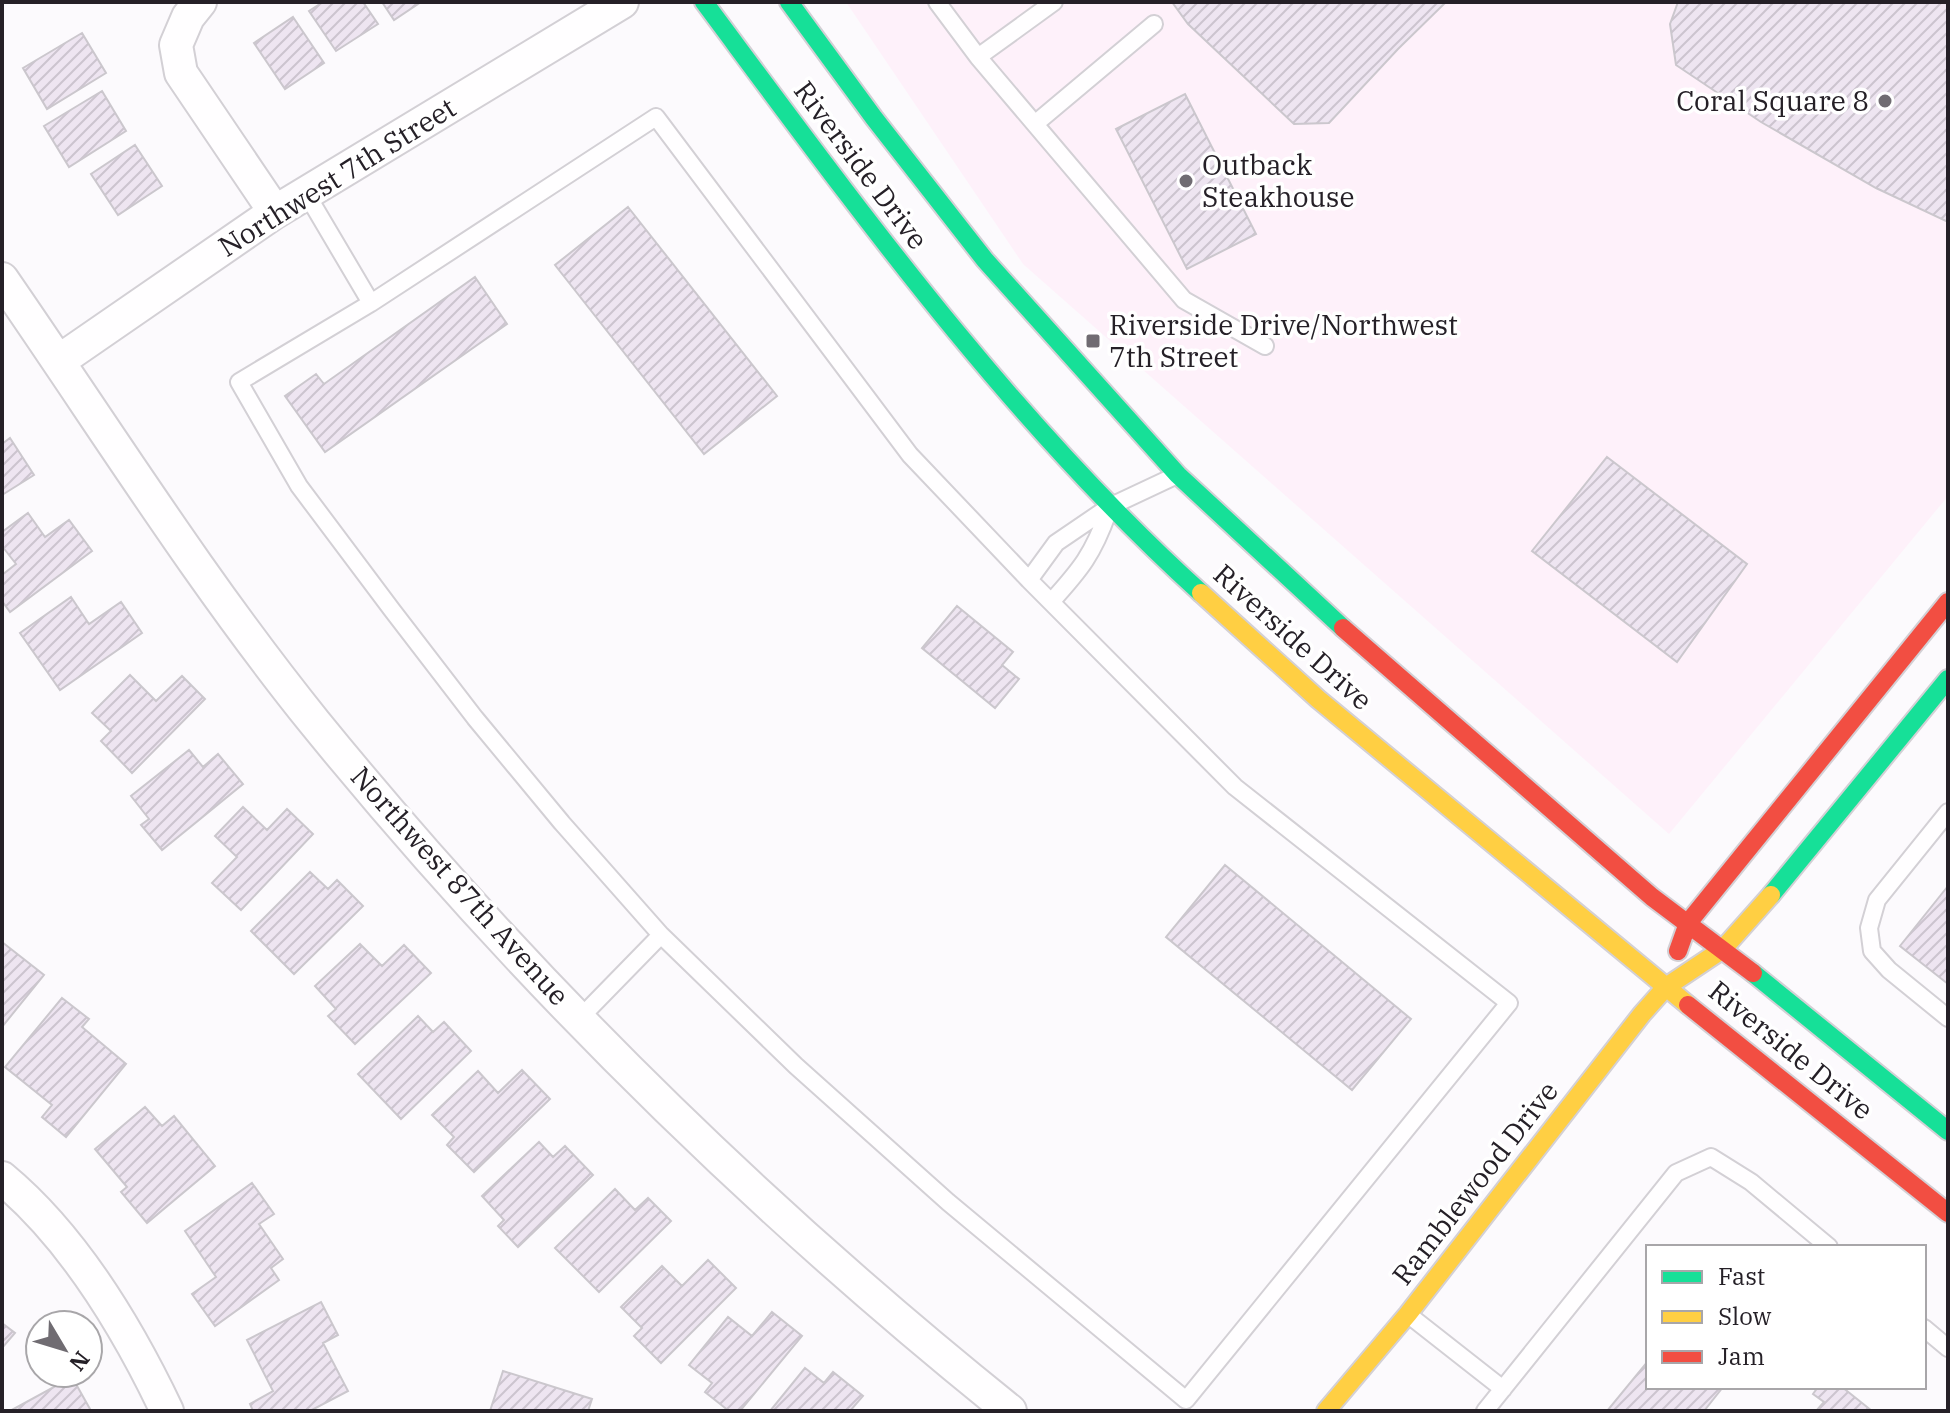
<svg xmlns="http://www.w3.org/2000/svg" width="1950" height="1413" viewBox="0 0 1950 1413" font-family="'IBM Plex Serif',serif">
	<defs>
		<pattern id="building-hatch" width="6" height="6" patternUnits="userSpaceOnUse" patternTransform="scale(2)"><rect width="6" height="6" fill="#eee5f1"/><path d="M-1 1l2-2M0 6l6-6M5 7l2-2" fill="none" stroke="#ccc4cf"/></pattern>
	</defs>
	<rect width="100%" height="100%" fill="#fcfafd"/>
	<path fill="#fef1fa" d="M846,2H1948V496L1669,834L1023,264Z"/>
	<path fill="url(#building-hatch)" stroke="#cbc7cd" stroke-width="2" d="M323,2H363L378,24L336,51L309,11Z
		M382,2H421L394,20Z
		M1172,2H1446L1398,49L1329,123L1294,124L1188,24Z
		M1678,2H1948V222L1876,188L1761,122L1676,65L1670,24Z
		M293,17L324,63L285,89L254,43Z
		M82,33L106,73L47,109L23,68Z
		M102,91L126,131L69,167L44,126Z
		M1185,94L1256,234L1187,269L1116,129Z
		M135,145L162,186L118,215L91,174Z
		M628,207L777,396L704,454L555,265Z
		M475,277L507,324L325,452L285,396L316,374L324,384Z
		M10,438L34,475L2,495V444Z
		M1607,457L1747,564L1677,662L1532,551Z
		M28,513L45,537L69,520L92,551L10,612L2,601V575L16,564L2,546V532Z
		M71,597L89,624L121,602L142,633L60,690L20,633Z
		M957,606L1013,652L1002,665L1019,679L995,708L922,648Z
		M130,675L156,701L182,676L205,699L132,773L101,741L111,731L92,713Z
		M189,750L203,767L218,754L243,784L162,850L141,825L149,819L131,796Z
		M243,807L267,830L287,809L313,834L241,910L212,883L237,857L215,836Z
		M1225,865L1411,1019L1352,1090L1166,937Z
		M310,872L328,889L337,880L363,906L294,974L251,931Z
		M1948,886V984L1900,946Z
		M2,942L44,975L2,1027Z
		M360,944L382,966L404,945L431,973L355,1044L328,1016L336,1009L315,986Z
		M62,998L89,1019L82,1027L126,1064L66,1137L42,1117L52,1105L5,1067Z
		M418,1016L433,1032L444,1022L471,1051L401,1119L358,1074Z
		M522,1070L550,1099L474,1172L447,1145L454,1137L432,1115L478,1071L498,1093Z
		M145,1107L162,1126L174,1116L215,1166L147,1223L121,1192L127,1187L95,1149Z
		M539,1142L553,1157L565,1146L593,1175L518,1247L498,1226L504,1220L482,1196Z
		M252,1183L274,1214L259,1224L283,1259L271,1268L279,1280L215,1326L192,1294L216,1277L185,1231Z
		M615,1189L635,1210L648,1198L671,1221L599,1292L555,1248Z
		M708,1260L736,1288L661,1363L634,1336L642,1328L621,1307L662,1266L682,1286Z
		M321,1302L338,1335L323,1343L348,1391L310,1411H253L250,1404L273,1391L247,1340Z
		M772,1312L802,1336L740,1411H729L705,1392L712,1383L689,1365L728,1317L752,1336Z
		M2,1323L15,1333L2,1348Z
		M1648,1361V1387H1723L1704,1411H1607Z
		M805,1368L824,1383L833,1372L863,1396L850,1411H770Z
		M503,1371L592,1399L588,1411H490Z
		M72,1377L90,1409L87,1411H10Z
		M1818,1387H1842L1872,1411H1816L1824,1402L1813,1394Z"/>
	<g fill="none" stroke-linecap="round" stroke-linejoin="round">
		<g stroke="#d3d0d5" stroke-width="20">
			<path id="lane" d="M937,2L978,57L1184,300L1265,346
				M978,57L1054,2
				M656,117L910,455L1029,580L1235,787L1509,1003L1186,1400L948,1202L796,1066L661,935L562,823L475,718L392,610L299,486L239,382L371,303Z
				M1036,123L1154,24
				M306,193L371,303
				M1029,580L1056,543L1109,507L1175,476
				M1051,602C1081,569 1093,554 1108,512
				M1948,812L1877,900L1869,928L1872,951L1889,970L1948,1018
				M579,1019L661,935
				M1410,1316L1503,1389
				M1924,1328L1948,1348
				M1485,1411L1676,1173L1711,1157L1751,1182L1829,1247"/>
		</g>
		<g stroke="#d3d0d5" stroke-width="36">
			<path id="street" d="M200,2L188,17L176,45L181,73L275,212
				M2,279C105,428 201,582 315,723C521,976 756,1207 1010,1411
				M59,361L275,212L622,2
				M2,1178C73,1237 128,1329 167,1411"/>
		</g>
		<g stroke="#d3d0d5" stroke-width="22">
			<path id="fast" d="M704,2C858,209 1009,419 1201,593
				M789,2L874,118L985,260L1178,475L1343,628
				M1771,895L1948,679
				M1753,973L1948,1131"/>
		</g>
		<g stroke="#d3d0d5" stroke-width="22">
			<path id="slow" d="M1201,593L1318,699L1688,1005
				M1326,1411L1408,1314L1642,1014L1666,987L1723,949L1771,895"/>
		</g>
		<g stroke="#d3d0d5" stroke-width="22">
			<path id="jam" d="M1343,628L1652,897L1753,973
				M1678,951L1688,923L1948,602
				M1688,1005L1948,1213"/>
		</g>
		<use href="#lane" stroke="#fffeff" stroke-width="16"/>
		<use href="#street" stroke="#fffeff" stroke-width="32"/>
		<use href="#fast" stroke="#16e098" stroke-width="18"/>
		<use href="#slow" stroke="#ffcf43" stroke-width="18"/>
		<use href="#jam" stroke="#f24e42" stroke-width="18"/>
	</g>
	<g fill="#706c72" stroke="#fff" stroke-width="3">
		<circle cx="1885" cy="101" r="8"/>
		<circle cx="1186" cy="181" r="8"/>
		<rect x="1085" y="333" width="16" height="16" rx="4"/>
	</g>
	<g text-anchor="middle" stroke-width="7" stroke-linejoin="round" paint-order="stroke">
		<g font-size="28" fill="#252027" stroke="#fff" text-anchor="start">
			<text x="1869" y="111" text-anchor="end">Coral Square 8</text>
			<text x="1202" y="175">Outback<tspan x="1202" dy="32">Steakhouse</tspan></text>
			<text x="1109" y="335">Riverside Drive/Northwest<tspan x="1109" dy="32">7th Street</tspan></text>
		</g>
		<g font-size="28" fill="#252027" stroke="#fff">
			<text transform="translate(861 165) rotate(53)" y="10">Riverside Drive</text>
			<text transform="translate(337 177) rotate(-32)" y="10">Northwest 7th Street</text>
			<text transform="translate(1293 637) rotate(42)" y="10">Riverside Drive</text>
			<text transform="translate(460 886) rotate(48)" y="10">Northwest 87th Avenue</text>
			<text transform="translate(1791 1050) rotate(39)" y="10">Riverside Drive</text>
			<text transform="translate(1475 1183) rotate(-52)" y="10">Ramblewood Drive</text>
		</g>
	</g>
	<rect width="1950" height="1413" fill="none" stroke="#252027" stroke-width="8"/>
	<rect x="1646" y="1245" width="280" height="144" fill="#ffffff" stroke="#a8a6a9" stroke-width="2"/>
	<rect x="1662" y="1271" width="40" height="12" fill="#16e098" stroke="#a8a6a9" stroke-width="2"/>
	<text x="1718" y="1285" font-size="24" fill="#252027">Fast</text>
	<rect x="1662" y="1311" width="40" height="12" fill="#ffcf43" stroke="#a8a6a9" stroke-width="2"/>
	<text x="1718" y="1325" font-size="24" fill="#252027">Slow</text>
	<rect x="1662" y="1351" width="40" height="12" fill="#f24e42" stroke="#a8a6a9" stroke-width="2"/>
	<text x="1718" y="1365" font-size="24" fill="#252027">Jam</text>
	<g transform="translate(64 1349) rotate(128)"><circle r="38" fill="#ffffff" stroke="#a8a6a9" stroke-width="2"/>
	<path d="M0-6L14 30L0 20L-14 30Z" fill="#706c72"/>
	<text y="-12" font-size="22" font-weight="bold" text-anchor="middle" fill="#252027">N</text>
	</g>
</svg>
